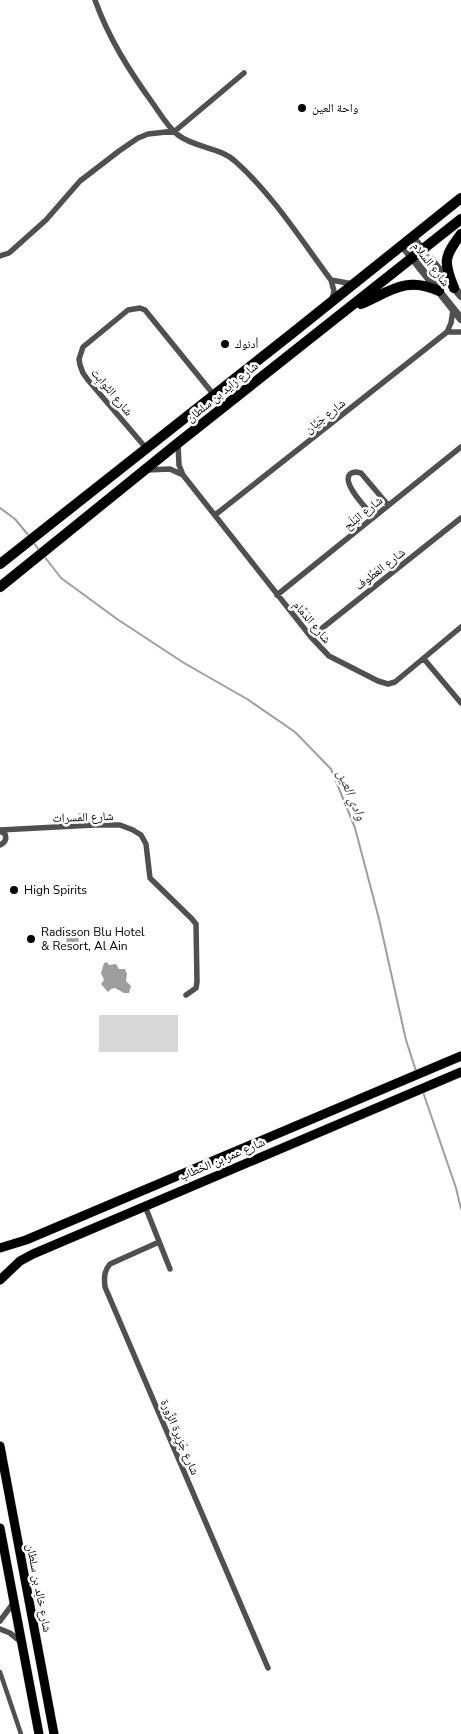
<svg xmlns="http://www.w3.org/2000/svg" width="461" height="1734" viewBox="0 0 461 1734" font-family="'Nunito Sans','Noto Naskh Arabic',sans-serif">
	<rect width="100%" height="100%" fill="#fff"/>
	<path fill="#d7d7d7" d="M99,1015H178V1052H99Z"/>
	<path fill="#9e9e9e" d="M66,928H78L79,952H67Z
		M107,962L109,965L116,964L119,969H125L127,974L126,981L131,986L129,993H124L115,988L111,989L108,992L101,984L104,980L101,973L104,963Z"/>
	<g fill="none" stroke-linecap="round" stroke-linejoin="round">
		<path stroke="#9e9e9e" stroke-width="2" d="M0,508L15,519L29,536
			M33,542L39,550
			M44,556L61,578L117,619L184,663L247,699L295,732L331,769L355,828L379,919L406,1040L416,1071
			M423,1092L456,1188L461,1209"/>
		<g stroke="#dbdbdb" stroke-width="10">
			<path id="primary" d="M0,1248L26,1240L461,1056
				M0,1280L20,1261L33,1254L461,1072
				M0,1446L54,1734
				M0,1528L39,1734"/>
		</g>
		<g stroke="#dbdbdb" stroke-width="11">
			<path id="trunk" d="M454,288C443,261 444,257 461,234
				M361,304C391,291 406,276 439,291
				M0,564L290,335L461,198
				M0,587L178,443L461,219"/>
		</g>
		<path stroke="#505050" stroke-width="4.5" d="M0,1672L21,1734"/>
		<path stroke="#505050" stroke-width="5.5" d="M95,0C109,39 130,72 154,105C161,115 168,127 178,135C195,148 220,147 236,162C272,194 302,241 331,280L334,291L332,299
			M0,256L9,253L46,220L80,181L119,151L138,138L148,134L175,131L244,73
			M331,280L353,284
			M447,332H461
			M178,444L179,465L183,475L311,637L329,656L378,681L388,684L395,682L461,627
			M146,448L88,380L83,373L80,365L79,359L83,347L128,310L140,308L145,310L214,395
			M147,470L170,469L183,475
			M215,515L447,332L451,323L453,310
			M374,517C367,509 341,483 350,474C354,471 357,472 361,473L388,505
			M277,595L461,447
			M311,637L461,518
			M424,659L461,703
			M0,830L94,825H120L133,830L141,835L146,844L150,878L192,919L196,924L197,982L196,988L186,995
			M0,831L5,834C7,839 5,843 0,845
			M145,1206L170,1269
			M159,1242L110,1264C104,1271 104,1278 105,1287L268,1668
			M0,1621L14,1602
			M0,1629L10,1633L21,1642"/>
		<path stroke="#505050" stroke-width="8" d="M412,237L461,296
			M402,245L461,319"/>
		<use href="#primary" stroke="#000" stroke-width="9"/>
		<use href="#trunk" stroke="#000" stroke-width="10"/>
	</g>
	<g fill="#000" stroke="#fff" stroke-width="2">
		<circle cx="302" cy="108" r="5"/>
		<circle cx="225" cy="344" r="5"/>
		<circle cx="14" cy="890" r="5"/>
		<circle cx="31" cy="939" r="5"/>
	</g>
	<g text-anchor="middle" stroke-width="5" stroke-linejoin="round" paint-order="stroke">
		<g font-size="12" fill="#000" stroke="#fff" text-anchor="start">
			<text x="312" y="112">واحة العين</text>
			<text x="235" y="348">أدنوك</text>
			<text x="24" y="894">High Spirits</text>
			<text x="41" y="936">Radisson Blu Hotel<tspan x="41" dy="14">&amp; Resort, Al Ain</tspan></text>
		</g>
		<g font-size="12" fill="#000" stroke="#fff">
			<text transform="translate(431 264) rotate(52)" y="4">شارع السَّلام</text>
			<text transform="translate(112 392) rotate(50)" y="4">شارع الثَوابِت</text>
			<text transform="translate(222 392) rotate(-39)" y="4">شارع زايد بن سلطان</text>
			<text transform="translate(325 416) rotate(-38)" y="4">شارع جَيَّان</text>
			<text transform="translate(363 513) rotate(-39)" y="4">شارع البَلَح</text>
			<text transform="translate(380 569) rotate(-38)" y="4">شارع العَطُوف</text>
			<text transform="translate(312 622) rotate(50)" y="4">شارع الدَمَّام</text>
			<text transform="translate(83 817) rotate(-2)" y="4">شارع المَسرات</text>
			<text transform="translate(222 1159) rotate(-23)" y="4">شارع عمر بن الخطاب</text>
			<text transform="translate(180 1437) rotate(67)" y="4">شارع جَزِيرة الزَّورة</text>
			<text transform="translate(39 1588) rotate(79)" y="4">شارع خالِد بن سلطان</text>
		</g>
		<g font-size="14" font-style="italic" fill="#3f3f3f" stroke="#fff">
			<text transform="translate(352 795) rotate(67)" y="5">وادي العين</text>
		</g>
	</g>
</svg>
